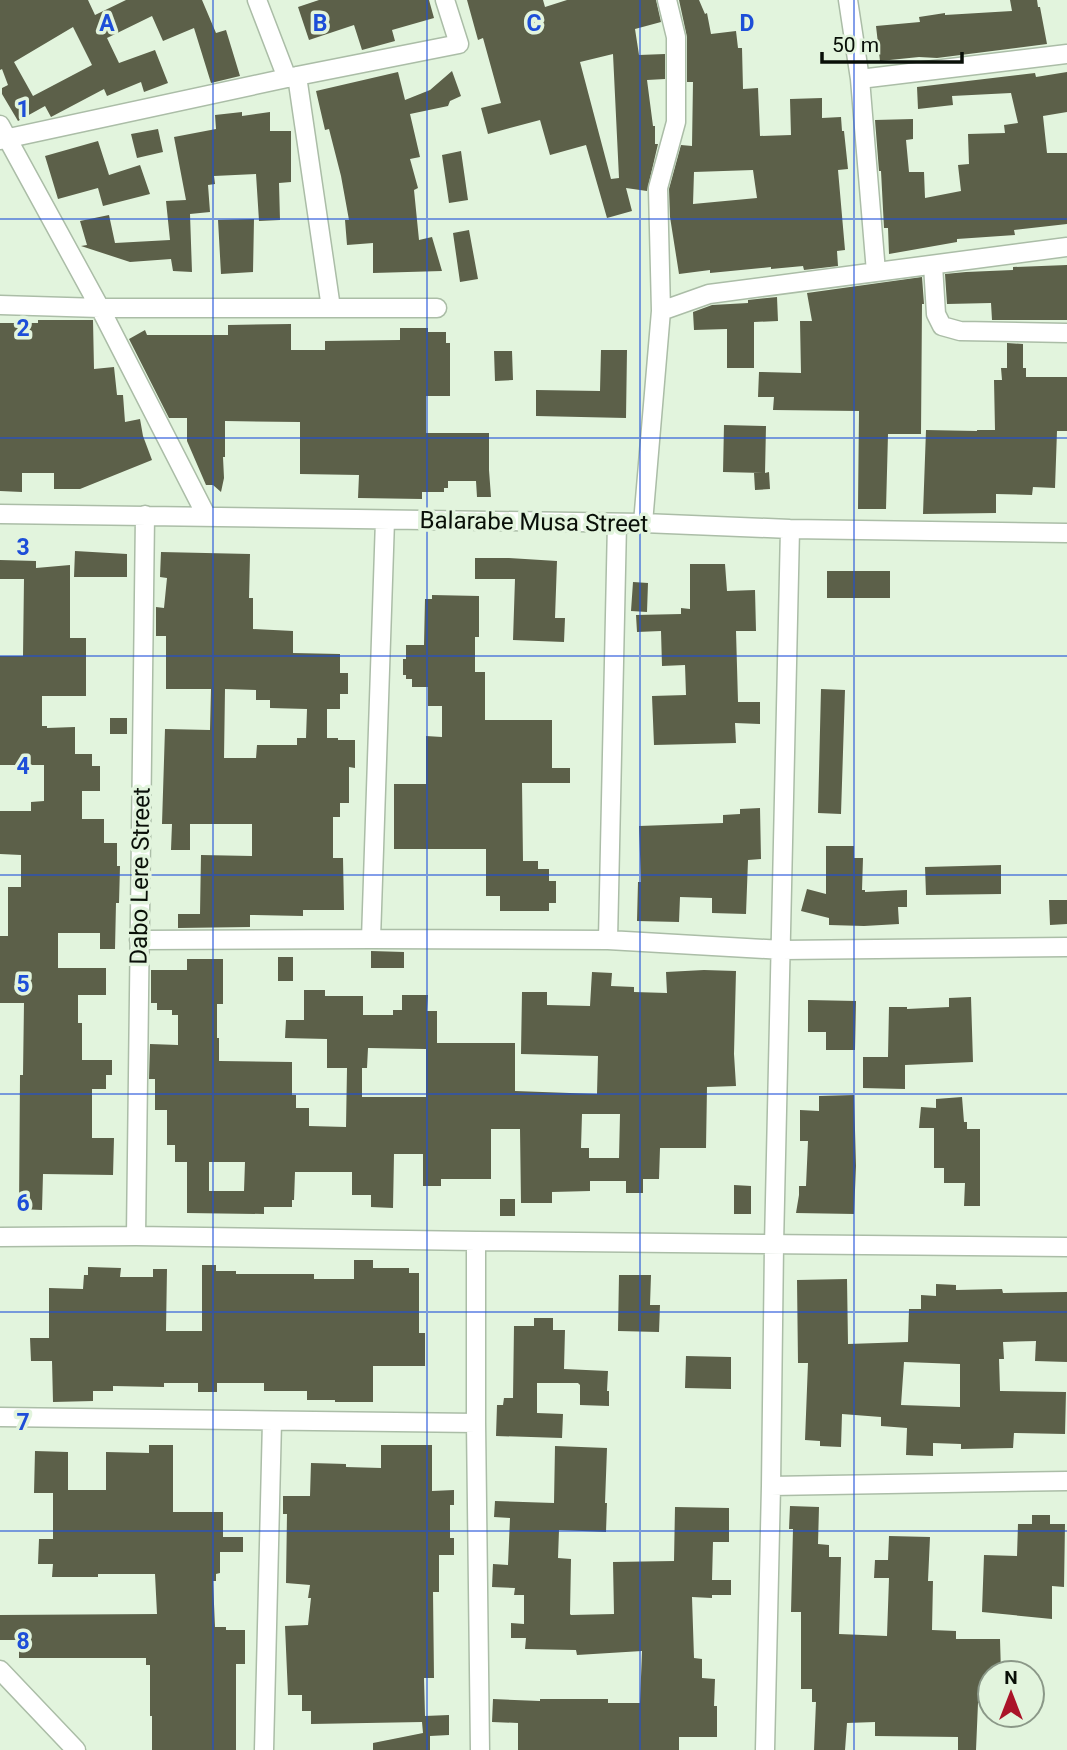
<svg xmlns="http://www.w3.org/2000/svg" width="1067" height="1750" viewBox="0 0 1067 1750" font-family="Roboto,sans-serif">
	<rect width="100%" height="100%" fill="#e2f4dd"/>
	<path fill="#5c6049" fill-rule="evenodd" d="M0,0H88L95,15L126,0H202L216,33L226,30L240,76L211,83L194,28L163,41L152,16L107,38L119,63L155,50L168,83L144,92L141,82L107,96L104,89L51,117L45,106L18,121L2,94V88L8,85L2,69L0,70ZM73,27L92,65L33,96L14,62Z
		M319,0H429L434,18L392,30L395,41L362,50L354,25L309,40L298,7Z
		M467,0H543L545,7L567,0H656L661,22L635,29L639,55L665,54V79L647,80L653,126H655V144H658L647,191L626,188L632,211L607,218L586,145L550,155L540,120L488,134L481,108L501,103L483,38L478,40ZM613,54L619,178L611,179L580,62Z
		M679,0H699L705,14L707,13L711,34L736,31L738,48H742L743,89L758,88L760,136L791,135L790,99L822,98V118L841,117L842,131H844L848,169L838,170L845,250L837,251L838,266L804,270L803,266L771,269V267L710,273V270L679,274L670,217L669,189L681,145L692,146L693,82H687V37ZM753,170L757,198L693,204L694,172Z
		M1010,0H1037L1038,7H1040L1047,44L937,58L919,57L880,61L876,26L920,22L919,17L945,13V15L1012,11Z
		M452,71L461,96L450,101L448,106L410,114L420,157L410,159L418,188L414,190L419,240L432,237L442,271L373,273V243L347,245L345,220H349L341,176L329,129L325,130L316,91L398,72L405,100L430,90Z
		M1067,72V112L1043,116L1047,153H1067V224L1014,230L1015,235L957,239V242L889,254L888,228H884L881,171H879L875,120L913,119V139L906,140L909,172H924L925,198L961,191L958,165L969,164L968,134L1005,133L1004,125L1018,123L1011,93L952,96L953,105L918,109L917,87L1035,73L1036,77Z
		M242,112V116L270,112V131H291V182L279,183L280,220L259,221L256,174L214,176L215,184L208,185L210,212L190,214L192,272L173,271L171,259L130,262L81,246L87,245L80,221L109,215L115,243L170,240L166,201L186,200L174,137L216,129L215,115Z
		M158,129L163,152L137,158L131,134Z
		M98,141L109,175L140,165L150,194L103,206L98,188L58,199L45,156Z
		M461,151L468,200L449,203L442,155Z
		M254,219L253,272L221,274L218,220Z
		M469,230L478,279L460,282L453,233Z
		M1067,265V320H992L991,303L947,304L945,274L966,272L1013,270V267Z
		M922,277L924,304H922L921,434H888L886,509H858L859,411L773,410L774,397H758L759,372L801,373L800,321H812L807,293Z
		M777,297L778,321L754,322V368H727V329L694,330L693,312L712,305L748,303V300Z
		M38,320H93L94,369L114,367L117,395H123L125,422L140,419L143,436L152,460L80,489H54V473H22V492L0,491V323H38Z
		M291,324V350H325V341L400,340V328H428V332H446V343H450V396H426V433H489V470L491,497H477L476,481H448V488H444V492H422V499L358,498L359,475L300,474V422L225,421V457H223L224,478L221,492L213,485H206L187,441V418H169L129,339L145,330L147,335H228V325Z
		M1007,343L1023,344V368H1026V377H1067V431H1057L1055,488L1033,487L1032,495L996,494V513L923,514L926,430L977,431V430H995L994,380H1002L1001,368H1007Z
		M601,350H627L626,418L536,416V390L600,391Z
		M494,351H512L513,380L495,381Z
		M724,425L766,426L765,473L769,472L770,489L755,490L754,473H763L723,472Z
		M75,551L127,554V577H74Z
		M161,552L250,554L249,598H253V629L293,631V653L340,654V673H348V694H340V709H327V738H338V740H355V768L349,767V803H340V817H333V858H343L344,910H303V916L250,915V927L178,928V914H200L201,855L252,856V824H190V850H171L172,824H162L165,729L210,730L211,689H166V636H156V607L164,608L167,578L160,577ZM225,689L256,690V700H270V708L307,709L306,738H297V745H257L256,758H224Z
		M475,558H509L557,561L555,618H565L564,642L513,640L515,579H475Z
		M0,560L36,561V568L70,565V638H86V696H42V726H47V728L75,727V754H92V766H100V791H82V819H104V843H117V866H120L119,903H116L115,949H100V933H58V968H106V995H78V1023H82V1060H112V1075H106V1089H92V1138H114L113,1175L43,1174L42,1210L19,1209L20,1075H23L24,1003H0V936H8V887H21V855L0,854V811H31V802L44,801V765H0V656H23L24,579H0Z
		M690,564H725L727,591L755,590L756,631H736L738,702H760V724L735,723L736,743L654,745L652,696L686,695L685,665L662,666L661,631L637,632L636,615L681,614V608L690,609Z
		M827,571H890V598H827Z
		M633,582L648,583L647,612L631,611Z
		M432,595L479,596V637H475V672H485V720H552V768H570V783H522L523,861H538V869H549V881H556V903H549V911H500V896H486V849H394V784H426V736L442,737V706H428V687H412V679H406V675H403V659H406V645H424L425,599H432Z
		M821,689L845,690L841,814L818,813Z
		M110,718H127V734H110Z
		M760,808L761,859L748,860L746,914L712,913V898L680,897L679,922L637,921L638,882H641L639,826L723,823V815L740,814V809Z
		M826,846H854V858H863L862,890H865V892L907,890V907H898L899,924L864,926L829,925V918L801,911L807,889L826,894Z
		M1001,865V894L926,895L925,867Z
		M1049,900H1067V924L1050,925Z
		M371,951L404,952V968H371Z
		M278,957H293V981H278Z
		M187,959H223V1004H217V1038H219V1061L292,1062V1095H296V1108H309V1126L346,1127L347,1068H327V1039L285,1038L286,1020H304V990H325V996H363V1015H393V1010H402V995H428L427,1011H437V1043H515V1091L597,1094L598,1056L521,1054L522,992H547V1005L590,1006L592,972L612,973L611,986L634,987V992L667,993L666,972L704,970L736,971L734,1054L736,1086L707,1087L706,1148H660L659,1179H643V1193H626V1181H590V1191L552,1192V1203H521L520,1129H491V1179H441V1186H423V1154H394L393,1208L371,1207V1195H352V1172H295L294,1200H292V1207H264V1214L187,1213V1162H175V1145H167V1110H155V1079H149L150,1044L178,1045V1015H172V1010H157V1003H151V970H187ZM368,1048L426,1049V1097H362V1068H367ZM582,1114H620L619,1158H589V1148H581ZM209,1162H245L244,1191H209Z
		M971,997L973,1062L905,1065V1089L863,1088V1057H888L889,1007H907V1009L949,1007V998Z
		M808,1000L856,1001L855,1050H826V1032H808Z
		M854,1095L856,1166L854,1214L796,1213L799,1195V1186H806L808,1141H800V1110L819,1111V1096Z
		M962,1097L964,1122H967V1129H980V1206H964L965,1183H944V1168H934V1128H919L921,1107L936,1108V1099Z
		M734,1185L751,1186V1214H734Z
		M500,1199H515V1216H500Z
		M354,1260H373V1268H409V1273H419V1333H425V1366H373V1402H335V1400H307V1391H264V1383H217V1392H198V1383H164V1387L113,1386V1391H93V1401L53,1402L52,1361H31L30,1338H49V1288L83,1289L84,1275H88V1267L121,1268L120,1277H153V1269H167L166,1331H202V1265H216V1271H236V1274H314V1279H354Z
		M619,1275H651L650,1305H660L659,1332L618,1331Z
		M847,1279L848,1344L908,1342L909,1309H921V1295L936,1296V1284L956,1285V1290L1002,1289L1003,1293L1067,1292V1362L1035,1361L1036,1341L1003,1342L1004,1359H999L1000,1391L1066,1392L1065,1434L1014,1433L1013,1448L961,1449V1444L933,1443V1456L906,1455L907,1428L881,1426V1417L842,1414L841,1447L820,1446V1441L805,1440L808,1363H798L797,1280ZM904,1362L960,1364V1407L901,1405Z
		M534,1318H553V1330H565L564,1369L608,1371L607,1391H609V1406L580,1405V1385L578,1383H537V1413L563,1414L562,1438L496,1436L497,1405H503L504,1398H513L514,1326H534Z
		M686,1356L731,1357V1389L685,1388Z
		M149,1445H173V1512H223V1537H243V1552H220V1573L216,1574V1581H213L215,1627H226V1630H245V1664H236V1750H152V1716H150V1665H146V1658H19V1640H0V1615L157,1614L155,1574H98V1577H52L53,1564H38L39,1539H53V1493H34L35,1451L68,1452V1490H106V1452L149,1453Z
		M381,1445H432V1491L454,1490V1505H450V1538H454V1555H439V1592H433L434,1678H424L425,1716L449,1715V1735L430,1736V1750H373V1743L423,1733L422,1722L311,1724V1711H302V1695H288L285,1626L308,1625L311,1598H308L310,1585L286,1583L287,1514H283V1496H310L311,1463L346,1464V1467L381,1468Z
		M555,1446L607,1448L605,1503H607L606,1532L559,1530L558,1558L571,1559L570,1614L571,1615L614,1614L613,1562L674,1561L675,1507L729,1508V1542H713L712,1580H731V1595H712V1598L692,1597L694,1658L702,1659V1678L715,1679L714,1706H717V1737H679V1750H518V1723L492,1722L493,1699L540,1701V1699H608V1703H640L642,1651L577,1655L576,1650L525,1649L526,1638H511V1623L524,1624V1595H514L515,1588L492,1587L493,1564L508,1565L510,1518L494,1517L495,1501L554,1503Z
		M790,1506L819,1507L818,1544L829,1545V1557H841L839,1634L887,1636L889,1578H874L875,1560H888L889,1536L930,1537L928,1581H933L932,1630L956,1631V1639H1000L1001,1673H990V1702L978,1703L976,1750H958V1737L875,1736V1722L847,1723L845,1750H814L816,1702H812V1689H801V1612H791L793,1529H789Z
		M1032,1515H1050V1524H1065L1064,1587L1052,1586V1619L982,1612L984,1555L1017,1556L1018,1524H1032Z"/>
	<g fill="none" stroke-linecap="round" stroke-linejoin="round">
		<g stroke="#abbda7" stroke-width="21">
			<path id="minor" d="M257,0L287,78
				M848,0L860,79L876,272
				M297,76L331,308
				M860,79L1067,54
				M0,125L100,308L207,517
				M0,140L287,78L459,44L445,0
				M933,265L936,314L942,326L960,331L1067,333
				M0,305L100,308H437
				M661,311L709,294L1067,247
				M0,514L643,523L790,529L1067,533
				M643,523L661,311L658,188L676,122V37L667,0
				M371,939L385,520
				M139,940L371,939L608,940L782,950L1067,947
				M608,940L617,523
				M136,1236L145,515
				M0,1237L136,1236L476,1241L1067,1247
				M476,1241V1423L480,1750
				M0,1417L476,1423
				M771,1486L1067,1481
				M0,1670L76,1750
				M264,1750L272,1421
				M765,1750L771,1486L774,1245L790,529"/>
		</g>
		<use href="#minor" stroke="#fff" stroke-width="18"/>
	</g>
	<path fill="none" stroke="#1d4ed8" stroke-width="2" stroke-opacity="0.55" d="M213,0V1750M427,0V1750M640,0V1750M854,0V1750M0,219H1067M0,438H1067M0,656H1067M0,875H1067M0,1094H1067M0,1312H1067M0,1531H1067"/>
	<g text-anchor="middle" stroke-width="7" stroke-linejoin="round" paint-order="stroke">
		<g font-size="24" fill="#090f08" stroke="#e2f4dd">
			<text transform="translate(534 522) rotate(1)" y="8">Balarabe Musa Street</text>
			<text transform="translate(140 876) rotate(-89)" y="8">Dabo Lere Street</text>
		</g>
	</g>
	<g font-size="23" text-anchor="middle" font-weight="bold" fill="#1d4ed8" stroke="#e2f4dd" stroke-width="7" stroke-linejoin="round" paint-order="stroke">
		<text x="107" y="31">A</text>
		<text x="320" y="31">B</text>
		<text x="534" y="31">C</text>
		<text x="747" y="31">D</text>
		<text x="23" y="117">1</text>
		<text x="23" y="336">2</text>
		<text x="23" y="555">3</text>
		<text x="23" y="774">4</text>
		<text x="23" y="992">5</text>
		<text x="23" y="1211">6</text>
		<text x="23" y="1430">7</text>
		<text x="23" y="1649">8</text>
	</g>
	<g transform="translate(1011 1694)"><circle r="33" fill="#e2f4dd" stroke="#8b9888" stroke-width="2"/>
	<path d="M0-5L12 26L0 18L-12 26Z" fill="#aa1429"/>
	<text y="-10" font-size="19" font-weight="bold" text-anchor="middle" fill="#090f08">N</text>
	</g>
	<path d="M822 52v10h140v-10" fill="none" stroke="#090f08" stroke-width="3.5"/>
	<text x="832" y="52" font-size="21" fill="#090f08" stroke="#e2f4dd" stroke-width="5" paint-order="stroke">50 m</text>
</svg>
